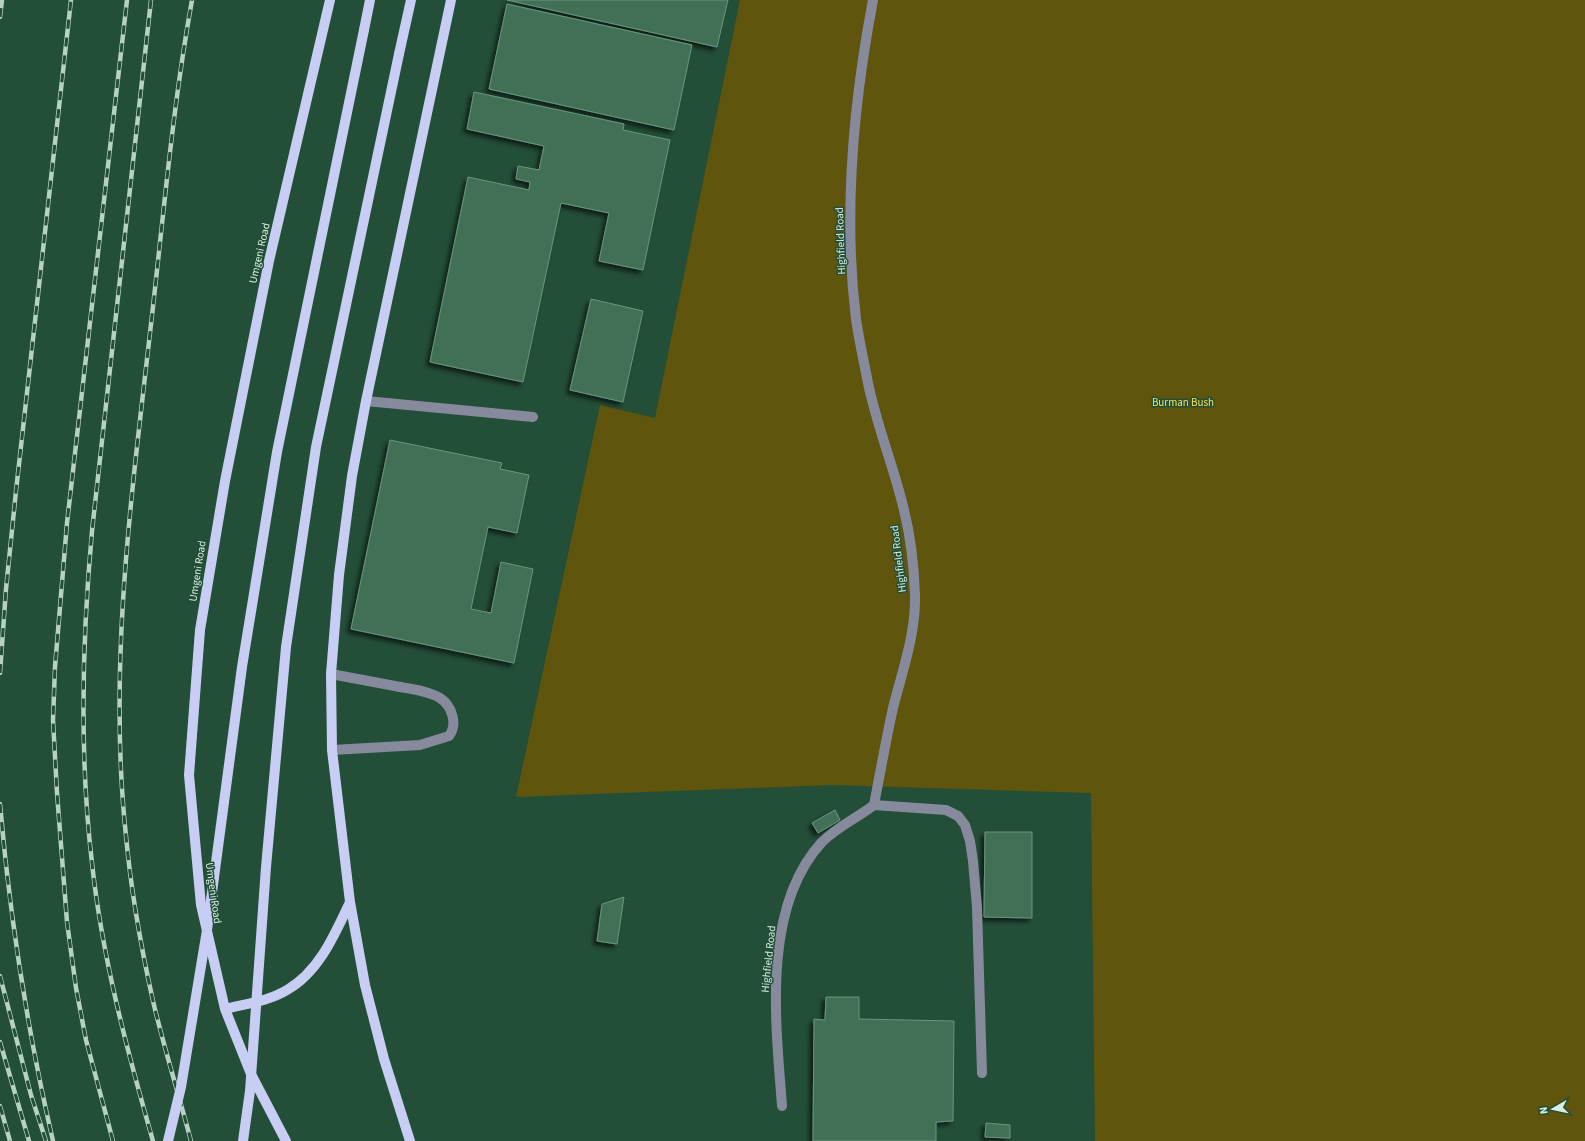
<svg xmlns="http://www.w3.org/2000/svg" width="1585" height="1141" viewBox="0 0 1585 1141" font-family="'Source Sans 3',sans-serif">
	<defs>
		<filter id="shadow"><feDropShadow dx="-3.5" dy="3.5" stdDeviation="2" flood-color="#0009"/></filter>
	</defs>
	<rect width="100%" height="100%" fill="#234e38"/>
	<path fill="#60550d" d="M740,0H1585V1141H1095L1091,793L832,785L516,797L600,405L655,418Z"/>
	<path fill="#436f57" stroke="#69967d" filter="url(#shadow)" d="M507,0H728L717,47Z
		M507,4L692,45L674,130L489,89Z
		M474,92L624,124L623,130L670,140L643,270L599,261L609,213L561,203L523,382L430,362L468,177L529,190L530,182L516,179L518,166L539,170L544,146L467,129Z
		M591,299L643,311L623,402L570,390Z
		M390,440L502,463L500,469L529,475L517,533L488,527L471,609L491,613L501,562L533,569L514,663L351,629Z
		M835,810L840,820L818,833L812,823Z
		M985,832H1032V918L984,917Z
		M624,897L617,944L597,941L602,904Z
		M826,997H859V1019L954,1021L953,1121L936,1122V1141H813L814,1019L825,1020Z
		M986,1123L1010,1125V1138L985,1137Z"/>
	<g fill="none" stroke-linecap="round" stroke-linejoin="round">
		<path stroke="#878a9c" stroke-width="10" d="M366,401L533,417
			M331,674C352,678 373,682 395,686C409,689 427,690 440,698C452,706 458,724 449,736L420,745L332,750
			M874,805L946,810L958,816L965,825L970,841L973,861L977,907L982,1073
			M782,1106C776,1024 761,908 822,842C837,827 857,818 874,805C880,773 886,740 893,708C902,672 916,634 915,595C914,567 911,538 904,510C894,467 877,427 868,383C864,362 859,340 856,319C843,213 853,105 873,0"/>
		<path stroke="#c8cdf3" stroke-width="10" d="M364,30L370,0
			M399,54L411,0
			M225,1009C245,1004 269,1001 287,990C319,972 335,934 350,902
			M286,1141L251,1074L225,1009L201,905L189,775L200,630L225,481L269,261L330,0
			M410,1141L384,1059L365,985L350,902L332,750L331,674L339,575L352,476L366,401L451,0"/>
		<g stroke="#b6d2c2" stroke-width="4.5">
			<path id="rail" d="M151,0L92,531C82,641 79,753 92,863C102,957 127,1050 153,1141
				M0,17L2,0
				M0,673L6,589L16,491L71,0
				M0,804C10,919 27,1029 53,1141
				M0,976L31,1095L46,1141
				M0,1042L29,1141
				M0,1106L10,1141
				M113,1141L86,1040L76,988L67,922L57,793L53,720L55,667L67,523L127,0
				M191,1141C179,1095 164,1048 153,1001C141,947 131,891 126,836C108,668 131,500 150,333C163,222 172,110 192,0"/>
		</g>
		<use href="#rail" stroke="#234e38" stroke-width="3" stroke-dasharray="9" stroke-linecap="butt"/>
		<path stroke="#c8cdf3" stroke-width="10" d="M168,1141L181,1087L207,930L242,667L277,452L364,30
			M243,1141L250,1091L266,867L286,647L316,447L399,54"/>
	</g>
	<g text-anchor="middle" stroke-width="3" stroke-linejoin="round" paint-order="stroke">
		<g font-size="11" fill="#d7efe1" stroke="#234e38">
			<text transform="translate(840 241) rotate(-92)" y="4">Highfield Road</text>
			<text transform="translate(259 253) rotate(-77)" y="4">Umgeni Road</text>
			<text transform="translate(898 559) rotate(-97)" y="4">Highfield Road</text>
			<text transform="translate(197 571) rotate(-81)" y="4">Umgeni Road</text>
			<text transform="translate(214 893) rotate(82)" y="4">Umgeni Road</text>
			<text transform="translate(768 959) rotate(-84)" y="4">Highfield Road</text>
		</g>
		<g font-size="11" fill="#fae155" stroke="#234e38">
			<text x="1183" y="406">Burman Bush</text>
		</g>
	</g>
	<g transform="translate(1553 1109) rotate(261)" stroke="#234e38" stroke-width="3" paint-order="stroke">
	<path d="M0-3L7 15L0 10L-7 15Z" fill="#d7efe1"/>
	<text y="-6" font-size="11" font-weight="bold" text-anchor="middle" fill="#d7efe1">N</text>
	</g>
</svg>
